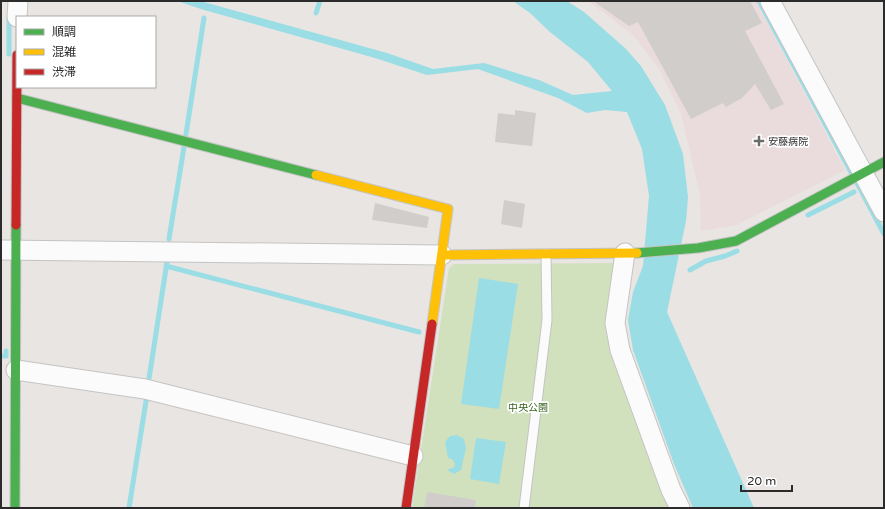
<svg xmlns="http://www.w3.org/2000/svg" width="885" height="509" viewBox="0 0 885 509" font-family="'Varela Round','Noto Sans JP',sans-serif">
	<rect width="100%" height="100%" fill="#e8e5e2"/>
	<path fill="#eadcdd" d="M588,1H756L845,170L736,225L701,231L700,196L681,113L659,69L632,34Z"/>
	<path fill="#d1e1bd" d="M614,263L617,269L611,325L673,508H412L449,268L454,264Z"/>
	<path fill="#9adde5" d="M177,1H200L387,53L433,69L484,63L539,80L573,95L612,91L588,62L550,32L530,13L513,1H567L584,12L625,48L641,66L665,105L683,154L688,197L686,221L667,312L754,508H693L674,464L633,350L628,320L633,292L643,266L649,196L642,149L627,112L605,110L587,113L558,98L478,69L427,75L375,58L204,10Z
		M479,278L518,284L499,409L461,404Z
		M457,435L464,439L466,448L461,470L454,474L447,470L454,467L455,464L452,459L448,458L445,442L450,436Z
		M476,438L506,442L499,484L470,479Z"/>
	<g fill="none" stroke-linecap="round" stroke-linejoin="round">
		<path stroke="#9adde5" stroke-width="5" d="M759,1L852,174
			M316,13L320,1
			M9,54V16
			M186,134L204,18
			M857,183L884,234
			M808,215L854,192
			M169,239L184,147
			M166,266L419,332
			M690,270L706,261L725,256L737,251
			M1,356H6V351
			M148,385L167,262
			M129,508L147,395"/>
	</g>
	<path fill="#d0cdcb" d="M593,1H750L762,23L745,31L784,104L771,110L755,84L742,98L726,107L723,103L691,119L638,22L629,26Z
		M515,110L536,113L532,146L495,142L498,113L515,115Z
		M504,200L525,204L522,228L501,224Z
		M375,203L429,217L427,228L372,220Z
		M427,492L476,500L475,508H424Z"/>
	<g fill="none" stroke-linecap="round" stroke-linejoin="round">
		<g stroke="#c4c4c4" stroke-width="11">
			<path id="lane" d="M524,508L547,320L546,254"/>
		</g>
		<g stroke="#c4c4c4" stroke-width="21">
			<path id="street" d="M770,1L884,212
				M17,17L18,1
				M1,250L442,255
				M625,253L615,323L620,350L671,490L680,508
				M16,370L145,389L413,456"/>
		</g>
		<g stroke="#c4c4c4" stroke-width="11">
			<path id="fast" d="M17,98L316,175
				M637,253L698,248L736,241L884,162
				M15,508L16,225"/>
		</g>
		<g stroke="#c4c4c4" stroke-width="11">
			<path id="slow" d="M316,175L448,209L432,324
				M442,255L637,253"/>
		</g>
		<g stroke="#c4c4c4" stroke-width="11">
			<path id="jam" d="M16,225L17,55
				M406,508L432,324"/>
		</g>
		<use href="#lane" stroke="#fcfbfb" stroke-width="9"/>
		<use href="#street" stroke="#fcfbfb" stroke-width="19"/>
		<use href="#fast" stroke="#4caf50" stroke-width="9"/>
		<use href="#slow" stroke="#ffc107" stroke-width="9"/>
		<use href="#jam" stroke="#c62828" stroke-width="9"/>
	</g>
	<path fill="#6d6c6b" stroke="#fff" stroke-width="1.5" d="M757 135h4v4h4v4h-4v4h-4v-4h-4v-4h4z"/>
	<g text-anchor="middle" stroke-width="3.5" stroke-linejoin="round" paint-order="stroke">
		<g font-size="10" fill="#2b2b2b" stroke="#fff" text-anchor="start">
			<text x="768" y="145">安藤病院</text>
		</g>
		<g font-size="10" fill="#386320" stroke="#fff">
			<text x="528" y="411">中央公園</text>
		</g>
	</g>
	<rect width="885" height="509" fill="none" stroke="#2b2b2b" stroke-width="4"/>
	<rect x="16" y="16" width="140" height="72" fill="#ffffff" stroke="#aaaaaa"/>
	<rect x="24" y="29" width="20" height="6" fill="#4caf50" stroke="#aaaaaa"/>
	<text x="52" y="36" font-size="12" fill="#2b2b2b">順調</text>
	<rect x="24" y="49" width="20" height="6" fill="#ffc107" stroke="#aaaaaa"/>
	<text x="52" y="56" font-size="12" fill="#2b2b2b">混雑</text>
	<rect x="24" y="69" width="20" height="6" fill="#c62828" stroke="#aaaaaa"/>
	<text x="52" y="76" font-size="12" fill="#2b2b2b">渋滞</text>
	<path d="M741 485v6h51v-6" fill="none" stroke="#2b2b2b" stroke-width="2"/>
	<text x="747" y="485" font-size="12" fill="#2b2b2b" stroke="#ffffff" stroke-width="3" paint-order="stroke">20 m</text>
</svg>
